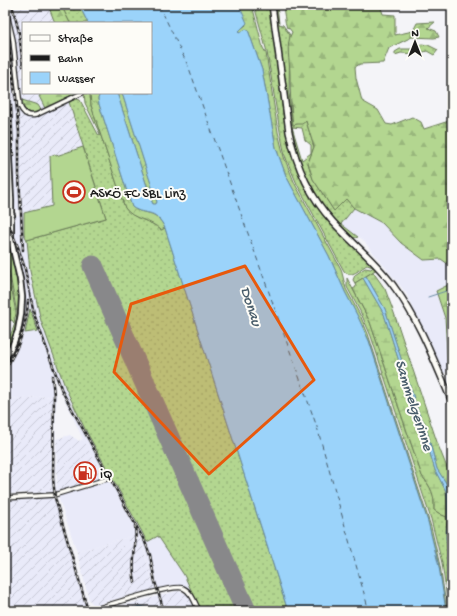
<svg xmlns="http://www.w3.org/2000/svg" width="457" height="616" viewBox="0 0 457 616" font-family="'Gochi Hand',sans-serif">
	<defs>
		<pattern id="industrial-furrows" width="10" height="10" patternUnits="userSpaceOnUse"><rect width="10" height="10" fill="#e9eaf9"/><path d="M-1 1l2-2M0 10L10 0M9 11l2-2" fill="none" stroke="#c7c8d5"/></pattern>
		<pattern id="grass-dots" width="8" height="8" patternUnits="userSpaceOnUse"><rect width="8" height="8" fill="#b3d690"/><path d="M2 2h.1M6 6h.1" fill="none" stroke="#99b77c" stroke-width="1.8" stroke-linecap="round"/></pattern>
		<pattern id="forest-firs" width="22" height="20" patternUnits="userSpaceOnUse"><rect width="22" height="20" fill="#b3d690"/><path d="M5 1l3.5 6h-7zM16 11l3.5 6h-7z" fill="#99b77c"/></pattern>
		<pattern id="wetland-marsh" width="20" height="14" patternUnits="userSpaceOnUse"><rect width="20" height="14" fill="#b3d690"/><path d="M1 5h8M5 5V1M11 12h8M15 12V8" fill="none" stroke="#99b77c"/></pattern>
		<pattern id="park-crowns" width="20" height="18" patternUnits="userSpaceOnUse"><rect width="20" height="18" fill="#b3d690"/><path d="M2 6a3 3 0 1 1 6 0M12 15a3 3 0 1 1 6 0" fill="none" stroke="#99b77c"/></pattern>
	</defs>
	<rect width="100%" height="100%" fill="#f4f4f8"/>
	<filter id="ink" filterUnits="userSpaceOnUse"><feTurbulence type="fractalNoise" baseFrequency=".025" numOctaves="2"/><feDisplacementMap in="SourceGraphic" scale="8" xChannelSelector="R" yChannelSelector="G"/><feConvolveMatrix kernelMatrix="1 2 1 2 8 2 1 2 1" color-interpolation-filters="sRGB"/></filter>
	<g filter="url(#ink)">
		<path fill="#e9eaf9" fill-rule="evenodd" d="M5,14L11,43L19,120L22,209L17,210L15,208L11,131L6,101L14,99L10,68L5,49V41L9,52L5,25Z
			M354,208L382,223L401,243L424,260L441,259L452,267V283L436,291L445,318L448,366L446,372L444,373L406,293L363,240L341,224Z
			M24,213V230L27,240L29,271L41,321L66,389L78,417L147,542L158,536L184,575L195,597L188,588L181,585H172L155,589L142,543L139,534L77,552L58,496L108,481L106,476L104,477L87,448L54,376H53L56,397L55,475L57,492L52,493L53,396L5,399V364L12,351L19,336L24,311V289L16,249H14L13,235L14,218L18,215ZM30,310L38,331L26,333L28,325Z"/>
		<path fill="url(#industrial-furrows)" d="M18,5H48L55,23H23V93H42L40,96L45,108L41,110L39,106L22,100L15,37L8,8Z
			M5,49L10,68L14,95V99L6,101L5,93Z
			M69,102L83,147L56,156L52,206L22,214L20,167V138L18,106L23,115L31,118L38,116Z
			M5,159L7,200L8,201L9,205L8,210L5,213Z
			M53,396L52,492L5,494V399Z
			M70,435L79,441L83,439L103,477L57,492L56,439Z
			M47,497L54,499L57,504L87,601V605L83,609L77,611H8L5,599V500Z
			M139,534L155,589L101,603L100,605L93,604L89,600L77,552Z
			M177,591L183,592L188,595L196,611H148L147,608L140,606L125,611H103Z"/>
		<path fill="url(#grass-dots)" stroke="#687956" fill-rule="evenodd" d="M61,5H79L88,23H70Z
			M254,5H269L284,120L291,151L299,172L306,188L329,222L377,269L355,283L353,280L355,275L365,268L371,269L373,267L367,265C359,269 352,279 344,271L297,184L285,156L280,131L267,52Z
			M274,5H277L279,24L283,25L290,35L289,93L293,125L306,121L314,147L308,163L313,179L334,211L346,199L354,208L341,224L358,237C351,240 348,233 343,229C314,202 298,163 290,125ZM292,127L302,128L305,140L311,145V153L302,160Z
			M422,44L428,45L438,50L434,55L427,51L416,54L401,53L395,55V52L400,49H415L418,45Z
			M84,93H90L91,105L97,124L125,208C133,220 150,219 161,230L165,228L288,611H201L184,575L158,536L147,542L141,530L85,429L66,389L41,321L30,271L27,240L106,218L69,102L76,99L80,100L99,136L100,134L85,103Z
			M5,253L16,313L14,323L12,320L5,322Z
			M347,278L370,322L422,476C431,487 435,495 434,510L442,515L447,517L446,531L447,547L452,567V611H449L442,563L431,519L371,336L360,311L347,287Z
			M30,309L38,331L25,333Z
			M17,312H19L14,334L5,355C5,340 17,327 17,312Z"/>
		<path fill="url(#forest-firs)" stroke="#687956" d="M48,5H61L70,23H55Z
			M282,5H380L383,14L395,15V35L413,31L417,23L435,22L428,28L436,31L439,37L434,38L412,37L389,48L383,63L360,64L355,67L356,78L362,101L378,110L386,124L392,125L412,117L421,122L424,129L452,120V267L441,259L424,260L401,243L382,223L354,208L346,199L334,211L313,179L308,163L314,147L306,121L302,124H297L293,125C291,108 290,93 290,75C290,61 285,45 292,32L288,27L287,28C284,21 285,12 282,5Z
			M42,93H76L45,108L39,96Z
			M22,100L38,105L41,110C30,115 24,114 22,100Z
			M5,230C8,237 8,244 10,251C15,272 21,290 19,312H17L16,308L5,248Z
			M452,283V375L448,366L445,318L436,291Z"/>
		<path fill="url(#wetland-marsh)" stroke="#687956" d="M239,5H252L263,48L266,53L278,132L284,157L295,184L341,269L346,289L360,315L368,334L431,527L440,566L447,611H446L439,567L428,522L369,341L358,317L345,292L329,256L286,176L276,148L262,70L248,30L239,33L237,32L246,25Z
			M373,272L385,289L394,313L438,445L448,470L452,477V552L450,537V494L446,483L437,469L425,424L419,414L385,309L366,276Z
			M363,278L384,314L405,380L418,415L421,431L427,443L435,470L445,489L447,496V517L442,515L434,510C435,495 431,487 422,476L370,322L353,289L356,287L355,283Z"/>
		<path fill="url(#park-crowns)" stroke="#687956" d="M90,93H100L98,99L99,104L132,207C146,217 154,207 165,228L161,230C150,219 133,220 125,208L97,124L91,105Z
			M117,93H122L157,202L155,205L153,204L152,202Z"/>
		<path fill="#b3d690" stroke="#687956" d="M83,147L106,218L27,240L24,234V213L52,206L50,156L55,154L56,156Z"/>
		<path fill="#9bd3fa" stroke="#688aa1" d="M79,5H239L247,23L238,32L239,33L246,29L248,30L262,70L276,148L286,176L329,256L345,292L358,317L369,341L428,522L439,567L446,611H288L165,228C154,206 146,217 132,207L99,104L98,99L100,93H117L152,202L153,204H156L157,202L152,187L122,93H151V23H88Z
			M366,276L385,309L419,414L425,424L437,469L446,483L450,494V537L452,552V567L446,538L448,521L447,493L435,470L427,443L421,431L418,415L405,380L384,314L363,278Z
			M140,606L147,608L148,611H125Z"/>
		<g fill="none" stroke-linecap="round" stroke-linejoin="round">
			<path stroke="#688aa1" stroke-width="1" d="M428,297L452,289"/>
			<path stroke="#485c6a" stroke-width="1" stroke-dasharray="5 4" stroke-linecap="butt" d="M159,5L189,68L317,427L369,611"/>
			<path stroke="#88888a" stroke-width="21" d="M93,266L246,611"/>
			<g stroke="#1c1c1c" stroke-width="6">
				<path id="minor" d="M5,6L13,40L20,106C23,114 28,117 36,115L82,93
					M5,498L54,495L107,479
					M5,610V611
					M89,611C105,606 172,584 183,588C192,592 195,603 199,611"/>
			</g>
			<g stroke="#1c1c1c" stroke-width="8">
				<path id="tertiary" d="M5,105L7,119L11,200V240L20,279L22,297L21,314L18,331L13,344L5,359
					M5,217L12,215
					M5,225L10,237"/>
			</g>
			<g stroke="#1c1c1c" stroke-width="8">
				<path id="secondary" d="M272,5L289,132C296,165 310,197 333,222C353,244 378,263 395,288C420,322 435,363 452,402"/>
			</g>
			<use href="#minor" stroke="#fdfcf7" stroke-width="3.5"/>
			<use href="#tertiary" stroke="#fdfcf7" stroke-width="4.5"/>
			<use href="#secondary" stroke="#fdfcf7" stroke-width="5"/>
			<g stroke="#1c1c1c" stroke-width="2.5">
				<path id="rail" d="M12,5L19,32L23,66
					M5,20L8,37L15,95
					M15,90L19,132V176L23,250
					M11,105L13,155
					M5,216L18,247L25,269L34,314L62,391L145,542L150,555L155,582L164,611
					M5,369C19,348 27,325 28,300
					M52,376L54,395L53,478L55,498L88,611
					M135,582C130,563 138,545 135,526"/>
			</g>
			<use href="#rail" stroke="#fdfcf7" stroke-width="1" stroke-dasharray="3" stroke-linecap="butt"/>
		</g>
	</g>
	<path fill="#e8590c" fill-opacity="0.2" stroke="#e8590c" stroke-width="3" stroke-linejoin="round" d="M245,266L314,380L209,474L114,372L131,304Z"/>
	<defs>
		<g id="stadium-ring" transform="scale(1.15)"><circle r="9.5" fill="#fdfcf7" stroke="#c8321e" stroke-width="1.5"/><path d="M0-5a6.5 5 0 1 0 0 10a6.5 5 0 1 0 0-10ZM-3.5-1.8h7v3.6h-7Z" fill="#c8321e"/></g>
		<g id="fuel-ring" transform="scale(1.15)"><circle r="9.5" fill="#fdfcf7" stroke="#c8321e" stroke-width="1.5"/><path d="M-5.5-6h7V0h2V4h1.3V-2.5L3-4.5l.8-.8L6-3V5H2.5V1h-1V6h-7ZM-4.2-4.7v3.2H.2V-4.7Z" fill="#c8321e"/></g>
	</defs>
	<g fill-rule="evenodd">
		<use href="#stadium-ring" x="74" y="192"/>
		<use href="#fuel-ring" x="85" y="473"/>
	</g>
	<g text-anchor="middle" stroke-width="4" stroke-linejoin="round" paint-order="stroke">
		<g font-size="14" fill="#1c1c1c" stroke="#fdfcf7" text-anchor="start">
			<text x="90" y="197">ASKÖ FC SBL Linz</text>
			<text x="100" y="478">iQ</text>
		</g>
		<g font-size="15" font-style="italic" fill="#485c6a" stroke="#fdfcf7">
			<text transform="translate(252 306) rotate(72)" y="5">Donau</text>
			<text transform="translate(415 405) rotate(72)" y="5">Sammelgerinne</text>
		</g>
	</g>
	<rect width="457" height="616" fill="none" stroke="#fdfcf7" stroke-width="20"/>
	<rect x="10" y="10" width="437" height="596" fill="none" stroke="#1c1c1c" stroke-width="1.5" filter="url(#ink)"/>
	<rect x="22" y="22" width="130" height="72" fill="#fdfcf7" stroke="#a3a29f"/>
	<rect x="30" y="35" width="20" height="6" fill="#fdfcf7" stroke="#a3a29f"/>
	<text x="58" y="42" font-size="12" fill="#1c1c1c">Straße</text>
	<rect x="30" y="55" width="20" height="6" fill="#1c1c1c" stroke="#a3a29f"/>
	<text x="58" y="62" font-size="12" fill="#1c1c1c">Bahn</text>
	<rect x="30" y="72" width="20" height="12" fill="#9bd3fa" stroke="#a3a29f"/>
	<text x="58" y="82" font-size="12" fill="#1c1c1c">Wasser</text>
	<g transform="translate(415 42)" stroke="#fdfcf7" stroke-width="3" paint-order="stroke">
	<path d="M0-3L7 15L0 10L-7 15Z" fill="#1c1c1c"/>
	<text y="-6" font-size="11" font-weight="bold" text-anchor="middle" fill="#1c1c1c">N</text>
	</g>
</svg>
